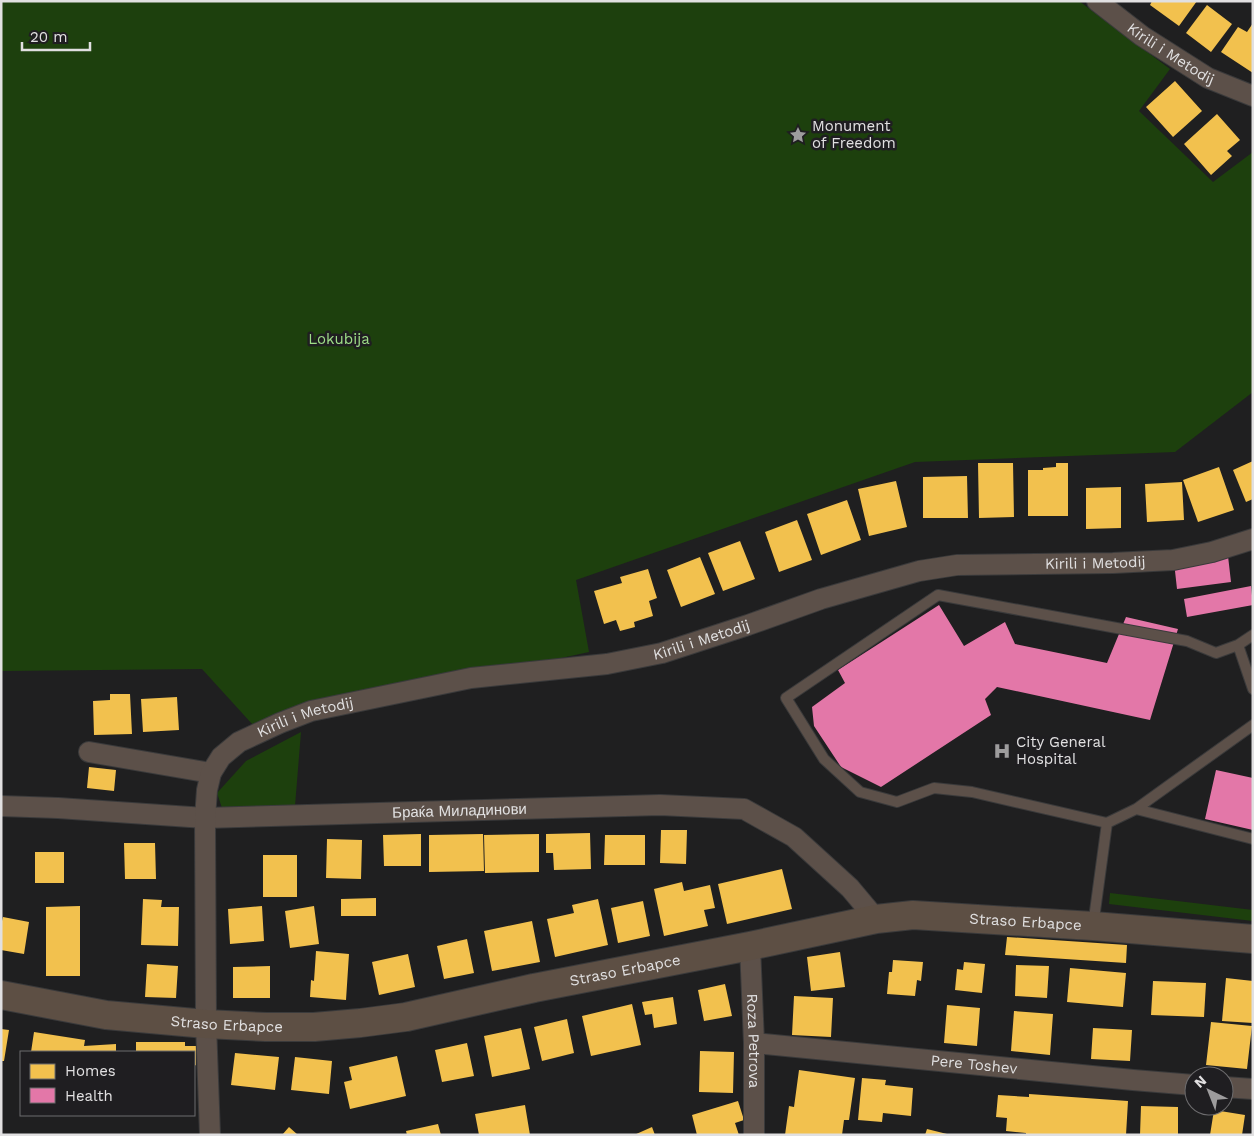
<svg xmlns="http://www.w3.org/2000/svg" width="1254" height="1136" viewBox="0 0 1254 1136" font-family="'Work Sans',sans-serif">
	<rect width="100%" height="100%" fill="#1f1f20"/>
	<path fill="#1d400d" d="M1,1H1079L1170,69L1139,111L1213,182L1253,152V392L1175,452L915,462L576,580L589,652L253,725L202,669L1,671Z
		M301,732L295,806L222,808L217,793L246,761Z
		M1110,893L1253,910V921L1109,904Z"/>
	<path fill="#f2c14e" d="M1152,1H1197L1179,26L1150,5Z
		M1207,5L1232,24L1211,52L1186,33Z
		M1253,23V73L1221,52L1238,27L1247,32Z
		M1175,81L1202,111L1173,137L1146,107Z
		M1217,114L1240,140L1227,151L1232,156L1211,175L1184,144Z
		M1253,461V499L1246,502L1233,470Z
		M978,463H1013L1014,517L979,518Z
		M1056,463H1068V516H1028V470H1043V468L1056,467Z
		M1219,467L1234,510L1198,522L1183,480Z
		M967,476L968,518H923V477Z
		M896,481L907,527L869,536L858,489Z
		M1182,482L1184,520L1147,522L1145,484Z
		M1121,487V528L1086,529V488Z
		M847,500L861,540L821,555L807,514Z
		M797,520L812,560L779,572L765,532Z
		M740,541L755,579L723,591L708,553Z
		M700,557L715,594L681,607L667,570Z
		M648,569L657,598L649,601L653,616L634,622L635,627L620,631L616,620L604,624L594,591L622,583L620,577Z
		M110,694H130L132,734L94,735L93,701L110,700Z
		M177,697L179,730L143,732L141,699Z
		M89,767L116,770L114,791L87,788Z
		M661,830H687L686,864L660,863Z
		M590,833L591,869L554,870L553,853H546V834Z
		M421,834V866H384L383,835Z
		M483,834L484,871L429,872V835Z
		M539,834V872L485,873L484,835Z
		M605,835H645V865H604Z
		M327,839L362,840L361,879L326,878Z
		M124,843H155L156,879H125Z
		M35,852H64V883H35Z
		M263,855H297V897H263Z
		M782,869L792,909L727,924L718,884Z
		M682,882L684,891L710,885L715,908L704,910L708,926L664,936L654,889Z
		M376,898V916H341V899Z
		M143,899L162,900L161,907H179L178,946L141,945Z
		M598,899L608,945L555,957L547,919L574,913L572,905Z
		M643,901L650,936L618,943L611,908Z
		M80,906V976H46V907Z
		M262,906L264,941L230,944L228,909Z
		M314,906L319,944L290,948L285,911Z
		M3,917L29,922L24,954L1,950V925Z
		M532,921L540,962L492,971L484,931Z
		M1007,937L1127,945L1126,963L1005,955Z
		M467,939L474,973L444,979L437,946Z
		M316,951L349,954L346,1000L310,997L311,980L314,981Z
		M840,952L845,987L811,991L807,957Z
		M408,954L415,987L379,995L372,962Z
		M893,960L923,962L921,981L917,980L915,996L887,994L889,972H892Z
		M964,962L985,964L982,993L955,990L957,969L963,970Z
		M147,964L178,966L176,998L145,997Z
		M1016,965L1049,966L1047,998L1015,996Z
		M270,966V998H233V967Z
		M1070,968L1126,973L1123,1007L1067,1002Z
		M1226,978L1253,981V1023L1222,1021Z
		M1153,981L1206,983L1204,1017L1151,1015Z
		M725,984L732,1016L704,1021L698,990Z
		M794,996L833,998L831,1037L792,1035Z
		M673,997L677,1024L654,1028L652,1014L645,1015L642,1002Z
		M632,1004L641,1045L591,1056L582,1016Z
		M947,1005L980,1008L977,1046L944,1043Z
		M1014,1011L1053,1014L1050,1055L1011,1051Z
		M567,1019L574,1053L542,1061L534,1027Z
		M1211,1022L1252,1026L1247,1069L1206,1065Z
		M521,1028L530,1069L492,1077L484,1036Z
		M1093,1028L1132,1030L1130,1061L1091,1059Z
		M1,1029L9,1030L4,1061H1Z
		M34,1032L85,1040L84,1046L116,1044V1052H31Z
		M136,1042H185V1046H196V1065L194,1066V1052H136Z
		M467,1043L474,1076L442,1082L435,1050Z
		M700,1051L734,1052L733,1093L699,1092Z
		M235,1053L279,1057L275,1090L231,1085Z
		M397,1056L406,1096L350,1109L344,1082L352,1080L349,1067Z
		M295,1057L332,1061L329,1094L291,1090Z
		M799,1070L855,1078L849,1120H844L842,1135H785L789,1106L794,1107Z
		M862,1078L886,1080L885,1085L913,1088L911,1116L883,1113L882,1122L858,1120Z
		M1029,1094L1128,1101L1126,1135H1026V1133L1006,1131L1007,1118L996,1117L998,1095L1029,1097Z
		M738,1101L744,1120L735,1123L739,1135H697L692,1115Z
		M525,1105L530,1135H479L475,1114Z
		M1141,1106L1178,1107V1135H1140Z
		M1214,1110L1245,1115L1242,1135H1210Z
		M438,1124L441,1135H407L406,1131Z
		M289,1127L298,1135H282Z
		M652,1127L655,1135H634Z
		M927,1129L947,1134V1135H925Z"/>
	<path fill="#e377a8" d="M1228,556L1231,582L1177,589L1174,562Z
		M1251,586L1253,605L1187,617L1184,599Z
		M939,605L964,646L1005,622L1015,644L1107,663L1126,617L1178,629L1150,720L997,687L985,699L991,715L881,787L841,767L814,726L812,707L845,683L838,670Z
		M1216,770L1253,778V830L1205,819Z"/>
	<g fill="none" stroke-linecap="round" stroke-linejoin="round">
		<g stroke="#3a3a3b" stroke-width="12">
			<path id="lane" d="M1253,635L1238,645L1253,689
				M1238,645L1216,653L1187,641L938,595L786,698L824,759L860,792L897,802L934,788L972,792L1107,823L1136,809L1253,725
				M1136,809L1253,839
				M1093,926L1107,823"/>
		</g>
		<g stroke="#3a3a3b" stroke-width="22">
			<g id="street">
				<path id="s1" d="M1097,1L1142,36L1208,78L1253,96"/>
				<path d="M89,752L211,773"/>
				<path id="s2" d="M1,806L58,808L205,818L660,805L744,809L794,837L850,888L876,919"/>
				<path id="s3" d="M750,946L754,1043V1135"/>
				<path id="s4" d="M754,1043L1133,1080L1194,1085"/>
				<path d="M1224,1087L1253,1089"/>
				<path id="s5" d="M210,1135L206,1024L205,818L207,790L211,773L221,757L239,742L280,723L311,711L471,678L607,664L662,653L748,625L821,599L919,571L957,565L1113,563L1173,560L1212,552L1253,539"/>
			</g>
		</g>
		<g stroke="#3a3a3b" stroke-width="30">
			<g id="secondary">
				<path id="s6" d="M1,995L106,1015L206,1024L266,1027H314L360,1023L406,1017L534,988L750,946L876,919L913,915L1093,926L1253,939"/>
			</g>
		</g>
		<use href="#lane" stroke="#5c5049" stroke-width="10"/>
		<use href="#street" stroke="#5c5049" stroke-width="20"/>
		<use href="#secondary" stroke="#5d4f44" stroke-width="28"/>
	</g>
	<defs>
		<g id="sight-bare" transform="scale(1.35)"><path d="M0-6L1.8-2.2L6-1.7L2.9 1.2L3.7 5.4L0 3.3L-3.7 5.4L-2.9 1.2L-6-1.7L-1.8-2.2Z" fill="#9d9c9d" stroke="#1f1e21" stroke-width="2.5" paint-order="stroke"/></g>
		<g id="hospital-bare" transform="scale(1.35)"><path d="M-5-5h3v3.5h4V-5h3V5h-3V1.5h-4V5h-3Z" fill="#9d9c9d" stroke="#1f1e21" stroke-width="2.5" paint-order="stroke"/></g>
	</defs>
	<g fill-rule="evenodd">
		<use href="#sight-bare" x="798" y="135"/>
		<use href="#hospital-bare" x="1002" y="751"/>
	</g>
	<g text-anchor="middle" stroke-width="5" stroke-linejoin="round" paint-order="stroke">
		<g font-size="15" fill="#e1e0e1" stroke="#1f1e21">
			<text dy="5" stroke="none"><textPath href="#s1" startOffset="91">Kirili i Metodij</textPath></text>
			<text dy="5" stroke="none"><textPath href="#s5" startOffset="1286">Kirili i Metodij</textPath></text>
			<text dy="5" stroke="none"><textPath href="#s5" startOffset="881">Kirili i Metodij</textPath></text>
			<text dy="5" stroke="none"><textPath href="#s5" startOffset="476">Kirili i Metodij</textPath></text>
			<text dy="5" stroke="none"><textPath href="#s2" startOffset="459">Браќа Миладинови</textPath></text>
			<text dy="5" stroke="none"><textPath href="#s6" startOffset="1038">Straso Erbapce</textPath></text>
			<text dy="5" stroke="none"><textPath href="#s6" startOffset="632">Straso Erbapce</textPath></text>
			<text dy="5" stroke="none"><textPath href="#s6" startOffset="228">Straso Erbapce</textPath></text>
			<text dy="5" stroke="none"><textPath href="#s3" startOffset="95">Roza Petrova</textPath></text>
			<text dy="5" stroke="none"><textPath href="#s4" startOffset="221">Pere Toshev</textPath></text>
		</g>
		<g font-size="15" fill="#e1e0e1" stroke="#1f1e21" text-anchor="start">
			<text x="812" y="131">Monument<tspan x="812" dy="17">of Freedom</tspan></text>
			<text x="1016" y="747">City General<tspan x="1016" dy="17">Hospital</tspan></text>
		</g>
		<g font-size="15" fill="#9edd88" stroke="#1f1e21">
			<text x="339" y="344">Lokubija</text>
		</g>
	</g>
	<rect width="1254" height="1136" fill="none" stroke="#e1e0e1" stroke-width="5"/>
	<rect x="20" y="1051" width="175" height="65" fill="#1f1e21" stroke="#6d6c6e"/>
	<rect x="30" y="1064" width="25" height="15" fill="#f2c14e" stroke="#6d6c6e"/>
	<text x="65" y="1076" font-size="15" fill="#e1e0e1">Homes</text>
	<rect x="30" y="1088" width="25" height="15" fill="#e377a8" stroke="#6d6c6e"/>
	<text x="65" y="1101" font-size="15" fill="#e1e0e1">Health</text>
	<g transform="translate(1209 1091) rotate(317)"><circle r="24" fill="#1f1e21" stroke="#6d6c6e"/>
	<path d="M0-4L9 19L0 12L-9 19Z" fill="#9d9c9d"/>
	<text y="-8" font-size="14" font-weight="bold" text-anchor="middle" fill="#e1e0e1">N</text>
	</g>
	<path d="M22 42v8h68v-8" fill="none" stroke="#e1e0e1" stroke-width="2.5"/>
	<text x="30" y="42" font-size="15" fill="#e1e0e1" stroke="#1f1e21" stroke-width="4" paint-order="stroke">20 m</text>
</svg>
